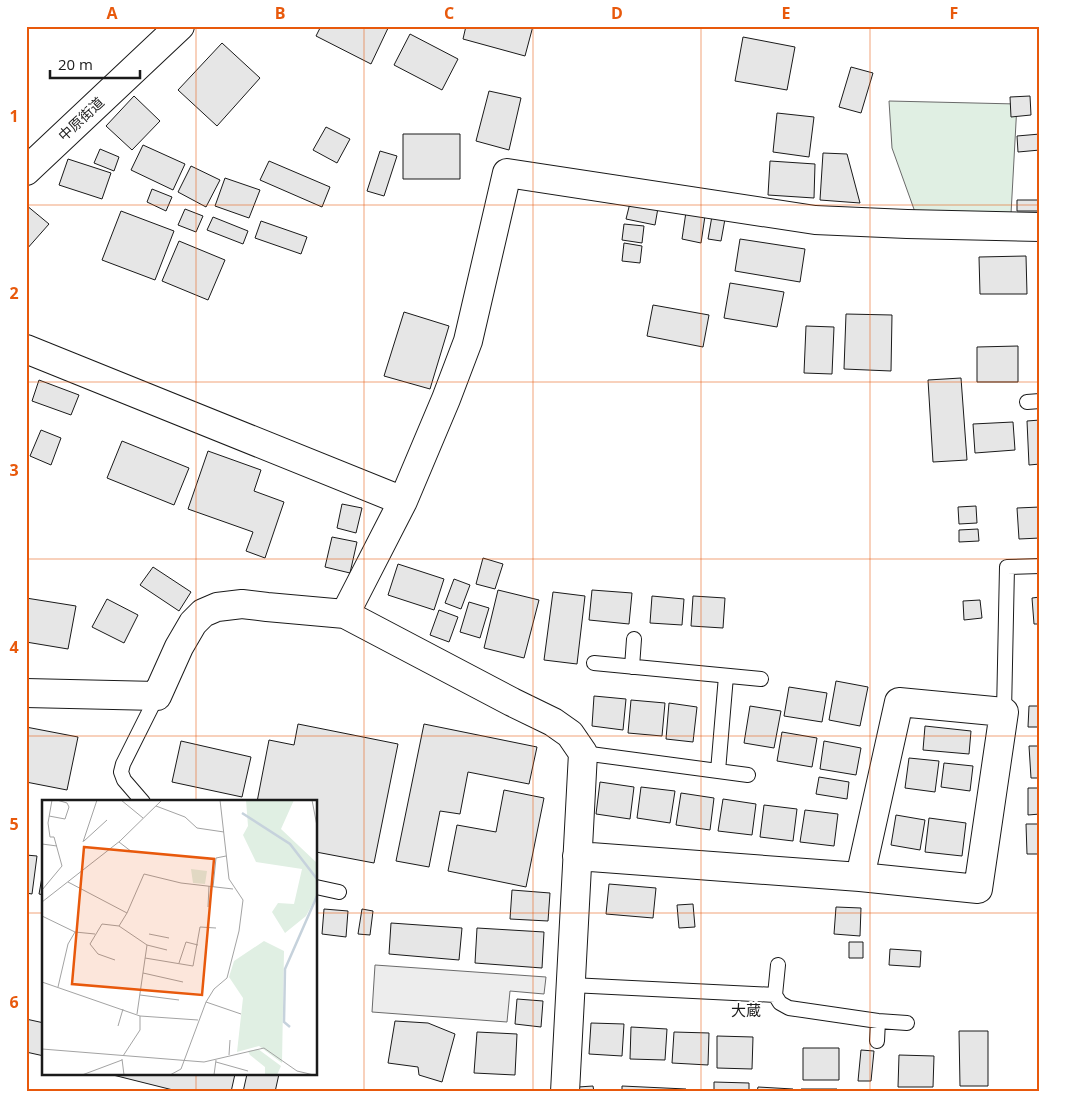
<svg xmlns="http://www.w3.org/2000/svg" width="1066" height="1118" viewBox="0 0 1066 1118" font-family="'Open Sans','Noto Sans JP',sans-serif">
	<rect width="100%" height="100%" fill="#fff"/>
	<path fill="#e0efe3" stroke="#6a6a6a" d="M889,101L1017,104L1011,214L915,212L892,148Z"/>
	<path fill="#ededed" stroke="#6a6a6a" d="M375,965L546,977L544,994L510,991L507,1022L372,1012Z"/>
	<path fill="#e6e6e6" stroke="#1a1a1a" d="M321,26H389L371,64L316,36Z
		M466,26H533L525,56L463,39Z
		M410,34L458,59L442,90L394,65Z
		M743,37L795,47L787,90L735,81Z
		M222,43L260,78L217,126L178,90Z
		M851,67L873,73L861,113L839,107Z
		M489,91L521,98L509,150L476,141Z
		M134,96L160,121L132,150L106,126Z
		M1030,96L1031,115L1011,117L1010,97Z
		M777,113L814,117L809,157L773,152Z
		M326,127L350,139L337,163L313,150Z
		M403,134H460V179H403Z
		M1040,134V150L1018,152L1017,136Z
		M143,145L185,164L173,190L131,170Z
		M100,149L119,157L114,171L94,163Z
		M380,151L397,156L384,196L367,191Z
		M823,153L847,154L860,203L820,200Z
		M68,159L111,173L102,199L59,185Z
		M269,161L330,187L322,207L260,180Z
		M770,161L815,164L814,198L768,195Z
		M191,166L220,180L206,207L178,192Z
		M225,178L260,190L249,218L215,206Z
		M152,189L172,197L166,211L147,202Z
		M1017,200H1040V211H1017Z
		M630,203L658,208L655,225L626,219Z
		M26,205L49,224L26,250Z
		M185,209L203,216L196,232L178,225Z
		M121,211L174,231L155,280L102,260Z
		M686,212L705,216L701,243L682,239Z
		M712,216L725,219L721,241L708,239Z
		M213,217L248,231L243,244L207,230Z
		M261,221L307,237L301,254L255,238Z
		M624,224L644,226L642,243L622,240Z
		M740,239L805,249L800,282L735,271Z
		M179,241L225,260L208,300L162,281Z
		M624,243L642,246L640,263L622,261Z
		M1026,256L1027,294H980L979,257Z
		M730,283L784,292L777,327L724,318Z
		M653,305L709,315L703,347L647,336Z
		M404,312L449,326L430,389L384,376Z
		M846,314L892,315L891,371L844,369Z
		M806,326L834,327L832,374L804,373Z
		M1018,346V382H977V347Z
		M961,378L967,460L933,462L928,380Z
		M39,380L79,395L71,415L32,401Z
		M1040,420V464L1029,465L1027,421Z
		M1013,422L1015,450L975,453L973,424Z
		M41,430L61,438L51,465L30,456Z
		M122,441L189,468L174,505L107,478Z
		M208,451L261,470L254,491L284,502L265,558L246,551L253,532L188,509Z
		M342,504L362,508L356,533L337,528Z
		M976,506L977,523L959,524L958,507Z
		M1040,507V538L1019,539L1017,508Z
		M978,529L979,541L959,542V530Z
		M332,537L357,542L350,573L325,567Z
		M483,558L503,564L495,589L476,584Z
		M398,564L444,579L434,610L388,595Z
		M153,567L191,592L179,611L140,585Z
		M454,579L470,585L461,609L445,603Z
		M498,590L539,600L524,658L484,648Z
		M592,590L632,593L629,624L589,620Z
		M553,592L585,596L577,664L544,660Z
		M652,596L684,599L682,625L650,623Z
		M693,596L725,598L723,628L691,626Z
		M1040,597V624H1034L1032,598Z
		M26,598L76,606L68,649L26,642Z
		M107,599L138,615L124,643L92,627Z
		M980,600L982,618L964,620L963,601Z
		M469,602L489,608L480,638L460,632Z
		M439,610L458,617L449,642L430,635Z
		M836,681L868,687L860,726L829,720Z
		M789,687L827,693L822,722L784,716Z
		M594,696L626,699L623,730L592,726Z
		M631,700L665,703L662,736L628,733Z
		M669,703L697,707L693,742L666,739Z
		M750,706L781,711L774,748L744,743Z
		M1029,706H1040V727H1028Z
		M298,724L398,744L374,863L316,852V802H257L269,740L294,745Z
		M424,724L537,747L529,784L468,772L460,814L440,811L429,867L396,861Z
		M925,726L971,731L969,754L923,750Z
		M26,727L78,737L67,790L26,782Z
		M782,732L817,738L812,767L777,761Z
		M181,741L251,757L242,797L172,782Z
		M824,741L861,748L856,775L820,769Z
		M1029,746H1040V778H1031Z
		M909,758L939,761L935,792L905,788Z
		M944,763L973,766L970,791L941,787Z
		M819,777L849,782L847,799L816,794Z
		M600,782L634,787L630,819L596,814Z
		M641,787L675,791L670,823L637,818Z
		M1028,788H1040V814L1028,815Z
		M504,790L544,798L526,887L448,871L457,825L496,832Z
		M681,793L714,798L710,830L676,825Z
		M723,799L756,804L752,835L718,831Z
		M764,805L797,809L793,841L760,837Z
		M805,810L838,814L834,846L800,842Z
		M896,815L925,820L920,850L891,845Z
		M929,818L966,823L962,856L925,852Z
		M1026,824H1040V854H1027Z
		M26,855L37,856L32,894L26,893Z
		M44,866V895L39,894Z
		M609,884L656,888L653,918L606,914Z
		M512,890L550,893L548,921L510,919Z
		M693,904L695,927L679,928L677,905Z
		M836,907L861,908L860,936L834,934Z
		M324,909L348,911L346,937L322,934Z
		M362,909L373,911L370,935L358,934Z
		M391,923L462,928L459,960L389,954Z
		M477,928L544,932L542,968L475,963Z
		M849,942H863V958H849Z
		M890,949L921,951L920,967L889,965Z
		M517,999L543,1001L541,1027L515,1024Z
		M26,1019L44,1023V1056L26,1052Z
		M395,1021L428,1023L455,1034L442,1082L419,1075L418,1067L388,1063Z
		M591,1023L624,1024L622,1056L589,1054Z
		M631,1027L667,1029L665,1060L630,1059Z
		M959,1031H988V1086H960Z
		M477,1032L517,1034L515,1075L474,1073Z
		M674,1032L709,1033L708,1065L672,1063Z
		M717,1036L753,1037L752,1069L717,1068Z
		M803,1048H839V1080H803Z
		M861,1050L874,1051L871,1081H858Z
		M899,1055L934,1056L933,1087H898Z
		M109,1074H235L231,1092H181Z
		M247,1074H279L275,1092H243Z
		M714,1082L749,1083V1092H714Z
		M593,1086L594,1092H579L578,1087Z
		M622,1086L686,1089V1092H622Z
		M758,1087L793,1089V1092H757Z
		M801,1089H837V1092H801Z"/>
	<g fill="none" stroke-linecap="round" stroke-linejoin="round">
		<g stroke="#1a1a1a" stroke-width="16">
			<path id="service" d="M1027,402L1040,401
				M594,663L761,679
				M632,667L634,639
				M1004,712L1007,567L1040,566
				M583,753L748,775
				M718,771L726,676
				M143,802L124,780L121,772L123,764L157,696
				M316,887L339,892
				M571,985L775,995L780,1003L789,1008L878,1021L907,1023
				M775,995L778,965
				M877,1041L878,1021"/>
		</g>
		<g stroke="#1a1a1a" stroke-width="30">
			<path id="minor" d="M26,349L403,501L446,399L468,341L507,173L815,220L907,224L1040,227
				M345,614L403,501
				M26,693L157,696L179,647L193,623L203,613L217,607L242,604L267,607L345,614L512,702L553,722L570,734L583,753L565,1092
				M577,856L860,877L978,889L1004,712L899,702L860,877"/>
		</g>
		<g stroke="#1a1a1a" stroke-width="30">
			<path id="primary" d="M26,171L180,26"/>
		</g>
		<use href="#service" stroke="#fff" stroke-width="14"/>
		<use href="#minor" stroke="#fff" stroke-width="28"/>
		<use href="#primary" stroke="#fff" stroke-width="28"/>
	</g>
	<path fill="none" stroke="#e8590c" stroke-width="1" stroke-opacity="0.55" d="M196,26V802M364,26V1092M533,26V1092M701,26V1092M870,26V1092M26,205H1040M26,382H1040M26,559H1040M26,736H1040M26,913H44M316,913H1040M196,1074V1092"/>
	<g text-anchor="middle" stroke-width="4" stroke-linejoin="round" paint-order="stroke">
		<g font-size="14" fill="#1a1a1a" stroke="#fff">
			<text transform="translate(81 119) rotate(-43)" y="5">中原街道</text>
		</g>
		<g font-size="15" fill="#1a1a1a" stroke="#fff">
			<text x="746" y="1016">大蔵</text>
		</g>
	</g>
	<g transform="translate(42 800)">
		<rect width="275" height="275" fill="#fff"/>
		<path d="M204,0H252L239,29L275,63V95L264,116L243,133L230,112L236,103L252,104L260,69L214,62L201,35L206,26ZM149,69L165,71L163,84L151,83ZM222,141L242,151L240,263L217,246L195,252L201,198L187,177L192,161ZM216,249L239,266L235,275H223V267L208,255L206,251Z" fill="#e0efe3"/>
		<path fill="none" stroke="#c6d2dc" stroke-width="2.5" d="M200,13L248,44L275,79M248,227L242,222L243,169L275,96"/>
		<path fill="none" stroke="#a3a3a3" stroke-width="1" d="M79,0L101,18M270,0L275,26M114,6L143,17L155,28L182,32M7,16L23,19L27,7L25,3L15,0M42,41L65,20M41,42L55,0M77,42L90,52M0,44L15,46M26,82L85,113L102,74L139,83L191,89M171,87L174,58L184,56M0,90L20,66L12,37H8L6,23L10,0M0,102L78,41L120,0M166,107L167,86M0,116L33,132L53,134M77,126L85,113M107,134L127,138M105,145L125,150M103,158L151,166L158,127L174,128M73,160L56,154L48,144L60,124L77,126L105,145L95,214M137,163L144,142L156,145M101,173L141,182M0,182L98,216V230L81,256M16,187L26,144L33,132M98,195L137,200M164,202L199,214M98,216L156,220M76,226L81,209M0,249L162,262L222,248L255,271L272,275M187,255L188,240M80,259L82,275M174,262L206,271M40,275L80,260M128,275L139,269L164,202L172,189L185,178L197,131L201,100L187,79L178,0M172,275L174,260"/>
		<path fill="#e8590c" fill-opacity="0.15" stroke="#e8590c" stroke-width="2.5" d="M42,47L172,59L160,195L30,184Z"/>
		<rect width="275" height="275" fill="none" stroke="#1a1a1a" stroke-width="2.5"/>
	</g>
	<rect width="1066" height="1118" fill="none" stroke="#ffffff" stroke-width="55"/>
	<path d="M50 70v8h90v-8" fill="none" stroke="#1a1a1a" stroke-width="2.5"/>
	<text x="58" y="70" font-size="15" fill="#1a1a1a" stroke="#ffffff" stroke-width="4" paint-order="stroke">20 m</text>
	<rect x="28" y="28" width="1010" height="1062" fill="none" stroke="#e8590c" stroke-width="2"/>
	<g font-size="16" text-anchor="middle" font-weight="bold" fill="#e8590c">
		<text x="112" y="19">A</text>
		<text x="280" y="19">B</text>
		<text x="449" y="19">C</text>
		<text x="617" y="19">D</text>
		<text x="786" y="19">E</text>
		<text x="954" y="19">F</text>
		<text x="14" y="122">1</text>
		<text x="14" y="299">2</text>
		<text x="14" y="476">3</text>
		<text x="14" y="653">4</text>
		<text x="14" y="830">5</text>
		<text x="14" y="1008">6</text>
	</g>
</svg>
